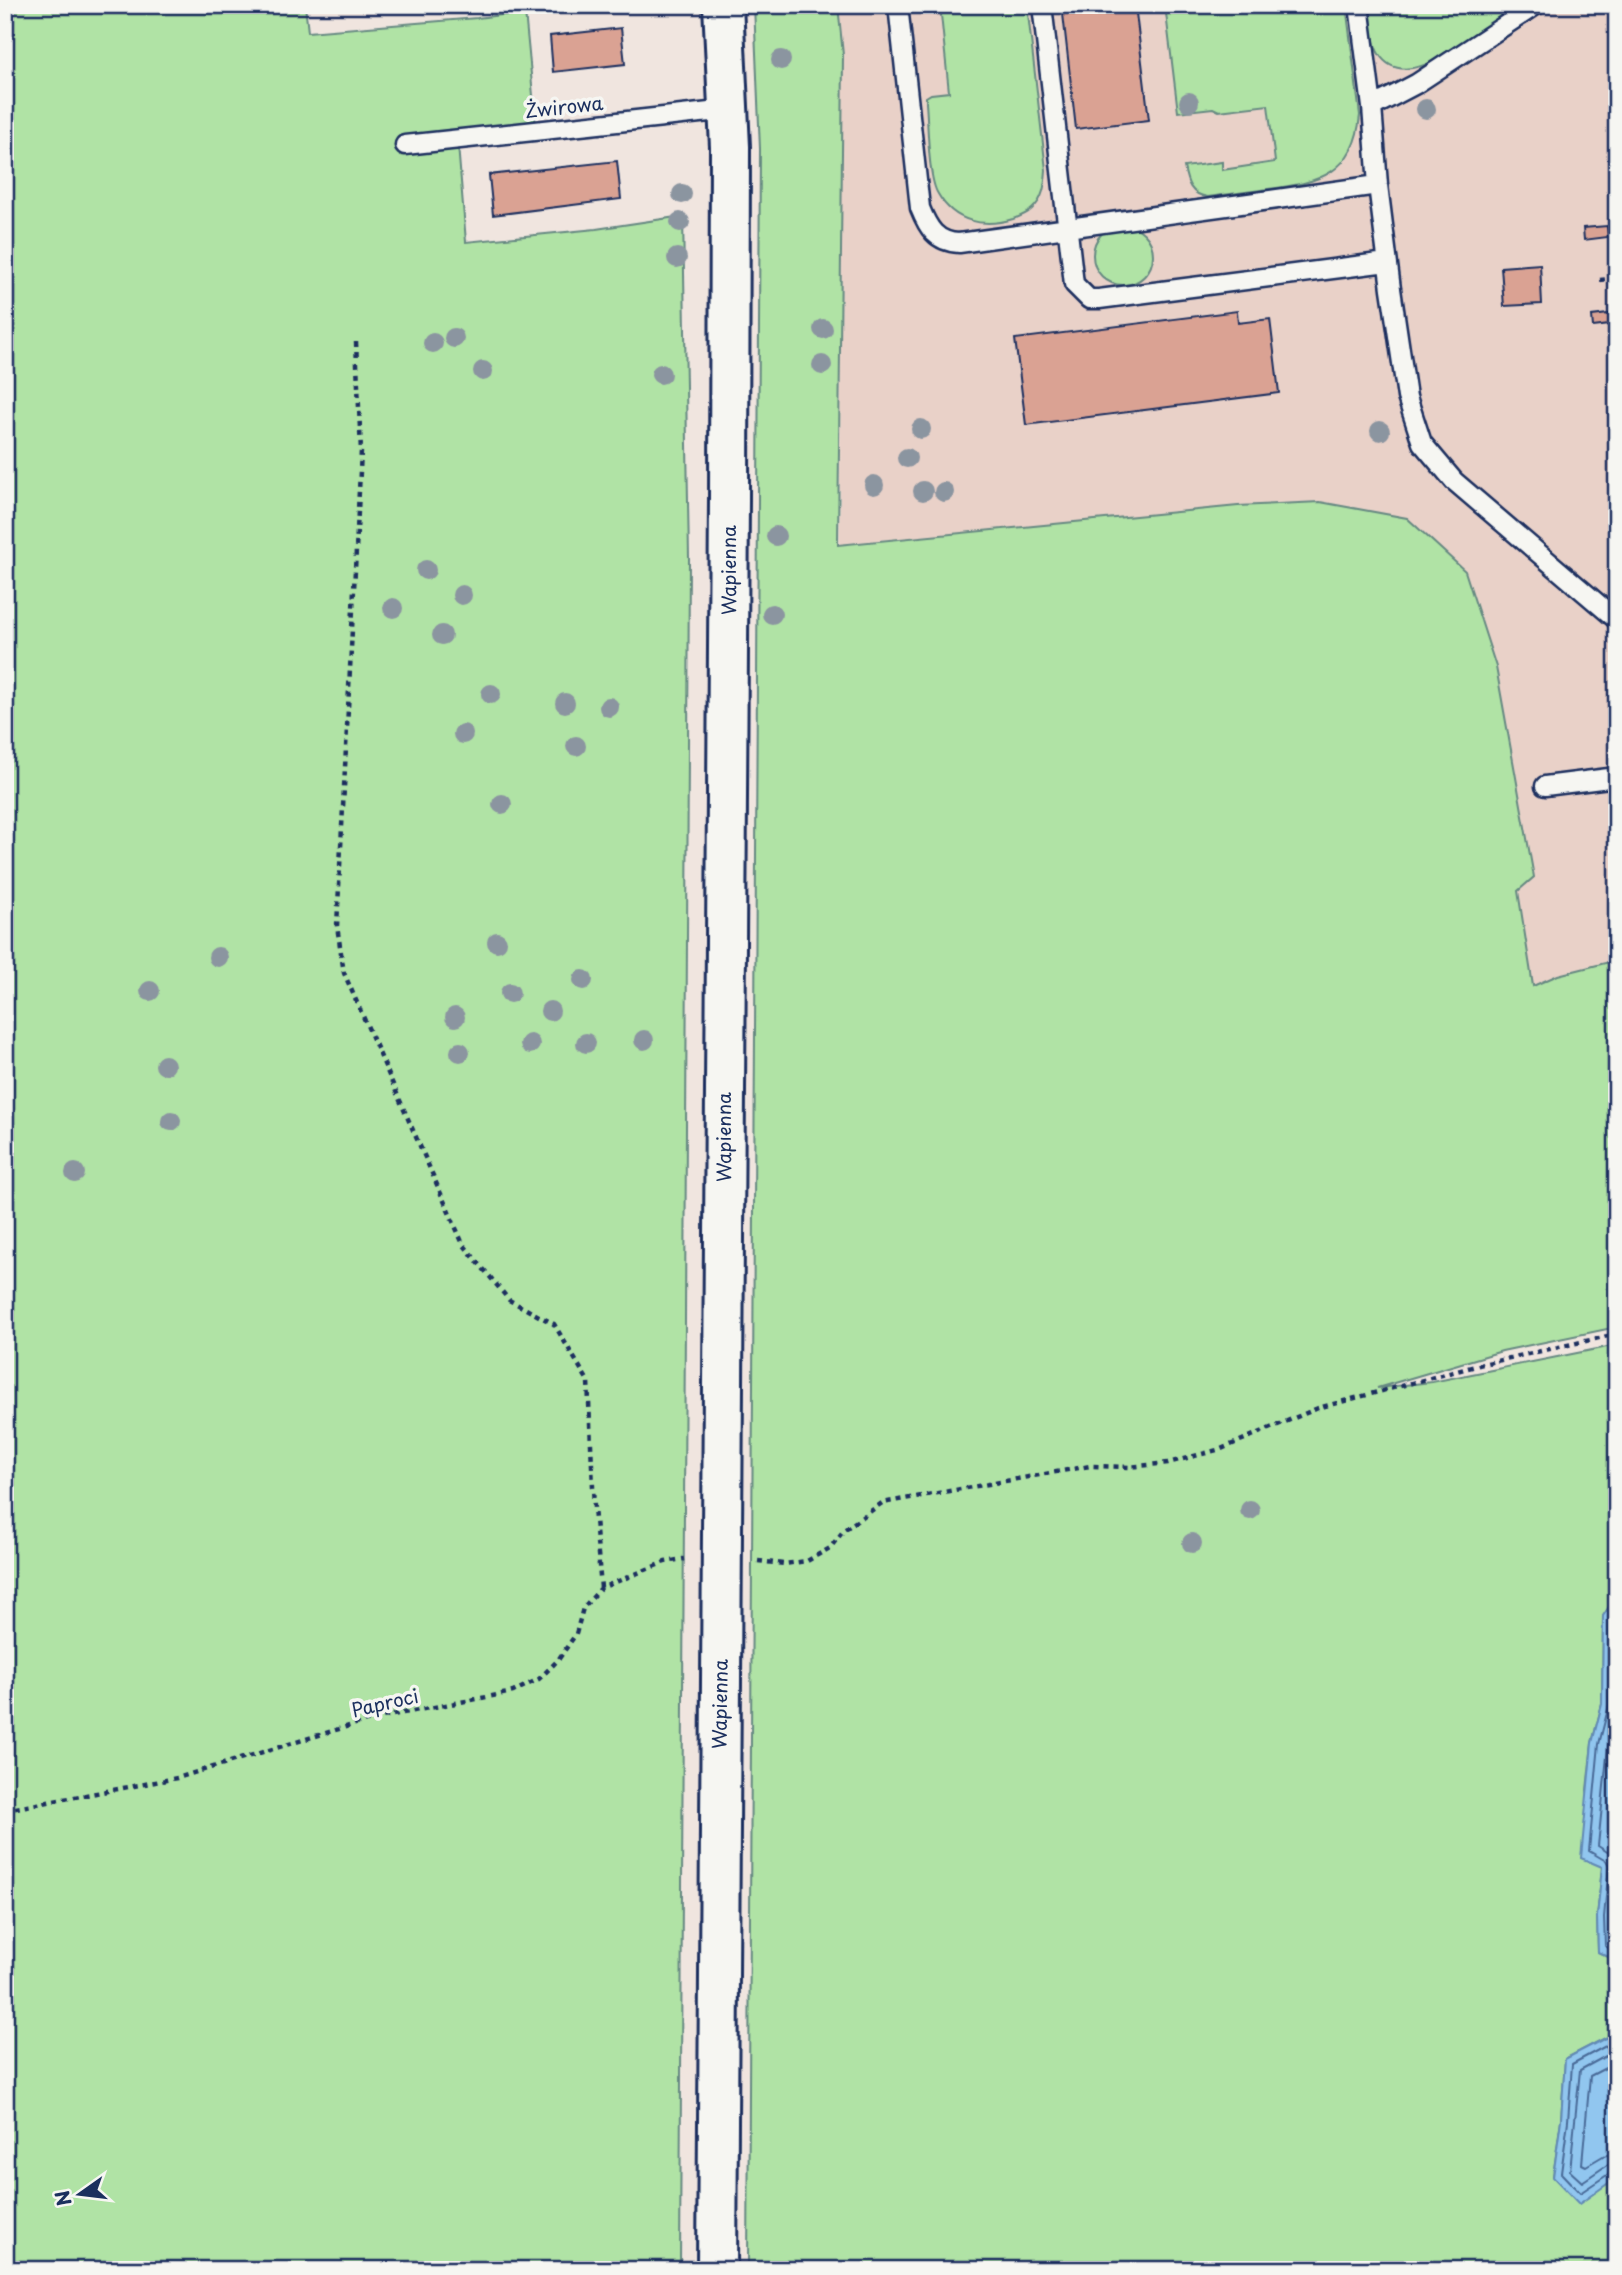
<svg xmlns="http://www.w3.org/2000/svg" width="1622" height="2275" viewBox="0 0 1622 2275" font-family="'Playpen Sans',sans-serif">
	<rect width="100%" height="100%" fill="#f0e5df"/>
	<filter id="ink" filterUnits="userSpaceOnUse"><feTurbulence type="fractalNoise" baseFrequency=".0143" numOctaves="2"/><feDisplacementMap in="SourceGraphic" scale="14" xChannelSelector="R" yChannelSelector="G"/><feConvolveMatrix kernelMatrix="1 2 1 2 8 2 1 2 1" color-interpolation-filters="sRGB"/></filter>
	<g filter="url(#ink)">
		<path fill="#e9d1c8" d="M838,5H1617V1316L833,1465L843,55Z"/>
		<path fill="#b0e3a5" stroke="#668982" stroke-width="2" d="M5,5H305L308,32L477,18L525,12L537,137L458,145L466,242L596,229L683,216L689,558L680,2270H5Z
			M754,5H838L843,55L838,545L1238,506L1320,502L1407,518L1465,571L1496,667L1534,877L1518,891L1533,986L1558,975L1617,960V1327L1502,1351L1377,1388L1432,1382L1617,1345V1595L1603,1616L1602,1704L1592,1743L1587,1790L1602,1867L1597,1917L1598,1952L1617,1961V2032L1565,2059L1561,2120L1553,2176L1579,2203L1617,2177V2244L1610,2246L1617,2245V2270H748L760,149Z
			M940,5H1027L1046,170C1045,183 1044,199 1032,209C1027,214 1019,217 1013,219C983,228 954,222 938,194C928,179 928,123 926,103V97L931,94L949,92Z
			M1165,5H1346L1360,115C1355,174 1318,183 1268,189C1248,192 1228,194 1208,197C1190,195 1187,182 1184,167L1222,162V170L1275,162L1268,105L1219,111L1213,108L1178,112Z
			M1370,5H1514C1487,25 1408,100 1379,54C1371,42 1372,19 1370,5Z
			M1093 255a30 30 0 1 1 60 0a30 30 0 1 1-60 0Z"/>
		<path fill="#91c6ef" stroke="#628ab5" stroke-width="2" d="M1617,1595V1961L1598,1952L1597,1917L1602,1867L1581,1858L1592,1743L1602,1704L1603,1616Z
			M1617,2032V2177L1579,2204L1553,2177L1561,2120L1565,2059Z"/>
		<g fill="none" stroke-linecap="round" stroke-linejoin="round">
			<path stroke="#4a6b98" stroke-width="2" d="M1617,1608L1610,1619L1609,1705L1599,1744L1589,1851L1606,1861L1609,1866L1604,1917L1605,1946L1617,1953
				M1617,1709L1608,1746L1598,1846L1612,1855L1617,1862
				M1617,1761L1609,1839L1617,1845
				M1617,2040L1572,2064L1568,2121L1561,2173L1580,2193L1610,2173L1617,2172
				M1617,2050L1580,2070L1570,2171L1582,2182L1607,2165L1617,2163
				M1617,2062L1590,2076L1582,2164L1586,2166L1603,2156L1617,2153"/>
		</g>
		<path fill="#daa293" stroke="#1b2f5e" stroke-width="2" d="M1062,5H1135L1149,120L1076,129Z
			M621,28L625,64L553,72L550,36Z
			M617,161L621,199L493,215L489,175Z
			M1607,226L1608,237L1584,240L1583,228Z
			M1540,264L1542,304L1504,306L1501,267Z
			M1237,311L1238,323L1270,319L1279,393L1026,425L1015,339Z
			M1617,313V324L1593,327L1592,316Z"/>
		<g fill="none" stroke-linecap="round" stroke-linejoin="round">
			<g stroke="#1b2f5e" stroke-width="23">
				<path id="service" d="M898,5L920,208C928,228 936,242 959,243L1378,185
					M1042,5L1074,284L1089,299H1099L1387,262
					M1359,5L1372,107
					M1536,5L1416,84L1372,107L1378,185L1391,289L1407,397L1422,443L1454,481L1617,620
					M405,145L728,110
					M1545,786L1617,777"/>
			</g>
			<g stroke="#1b2f5e" stroke-width="44">
				<path id="tertiary" d="M717,2270L729,500L730,147L723,5"/>
			</g>
			<path stroke="#1b2f5e" stroke-width="4.5" stroke-dasharray="5 5" stroke-linecap="butt" d="M1600,280L1617,278
				M356,342L361,451L337,926L344,973L463,1244L509,1300L554,1324L588,1381L594,1508L601,1588
				M758,1561L784,1564L807,1561L830,1548L844,1530L882,1503L1090,1466L1129,1467L1168,1463L1221,1449L1318,1408L1483,1364L1617,1334
				M5,1810L177,1778L372,1719L513,1692L539,1679L558,1660L576,1634L583,1608L601,1588L665,1562L684,1559
				M1166,2270L1253,2262L1287,2270"/>
			<use href="#service" stroke="#f6f6f2" stroke-width="18"/>
			<use href="#tertiary" stroke="#f6f6f2" stroke-width="38"/>
		</g>
		<g fill="#8b95a0">
			<circle cx="781" cy="60" r="10"/>
			<circle cx="1189" cy="102" r="10"/>
			<circle cx="1426" cy="109" r="10"/>
			<circle cx="682" cy="194" r="10"/>
			<circle cx="680" cy="222" r="10"/>
			<circle cx="677" cy="258" r="10"/>
			<circle cx="823" cy="329" r="10"/>
			<circle cx="454" cy="338" r="10"/>
			<circle cx="433" cy="343" r="10"/>
			<circle cx="822" cy="365" r="10"/>
			<circle cx="483" cy="371" r="10"/>
			<circle cx="661" cy="374" r="10"/>
			<circle cx="921" cy="429" r="10"/>
			<circle cx="1380" cy="431" r="10"/>
			<circle cx="907" cy="458" r="10"/>
			<circle cx="874" cy="485" r="10"/>
			<circle cx="923" cy="491" r="10"/>
			<circle cx="944" cy="492" r="10"/>
			<circle cx="776" cy="536" r="10"/>
			<circle cx="426" cy="570" r="10"/>
			<circle cx="462" cy="595" r="10"/>
			<circle cx="393" cy="608" r="10"/>
			<circle cx="772" cy="614" r="10"/>
			<circle cx="442" cy="635" r="10"/>
			<circle cx="491" cy="694" r="10"/>
			<circle cx="565" cy="703" r="10"/>
			<circle cx="609" cy="707" r="10"/>
			<circle cx="463" cy="734" r="10"/>
			<circle cx="576" cy="746" r="10"/>
			<circle cx="502" cy="804" r="10"/>
			<circle cx="497" cy="942" r="10"/>
			<circle cx="218" cy="957" r="10"/>
			<circle cx="583" cy="980" r="10"/>
			<circle cx="150" cy="991" r="10"/>
			<circle cx="510" cy="993" r="10"/>
			<circle cx="550" cy="1011" r="10"/>
			<circle cx="455" cy="1017" r="10"/>
			<circle cx="644" cy="1040" r="10"/>
			<circle cx="586" cy="1043" r="10"/>
			<circle cx="530" cy="1044" r="10"/>
			<circle cx="460" cy="1052" r="10"/>
			<circle cx="165" cy="1065" r="10"/>
			<circle cx="171" cy="1121" r="10"/>
			<circle cx="75" cy="1173" r="10"/>
			<circle cx="1250" cy="1510" r="10"/>
			<circle cx="1192" cy="1543" r="10"/>
		</g>
	</g>
	<g text-anchor="middle" stroke-width="7" stroke-linejoin="round" paint-order="stroke">
		<g font-size="19" fill="#1b2f5e" stroke="#f6f6f2">
			<text transform="translate(564 107) rotate(-6)" y="7">Żwirowa</text>
			<text transform="translate(729 570) rotate(-90)" y="7">Wapienna</text>
			<text transform="translate(724 1137) rotate(-90)" y="7">Wapienna</text>
			<text transform="translate(385 1703) rotate(-13)" y="7">Paproci</text>
			<text transform="translate(720 1704) rotate(-89)" y="7">Wapienna</text>
		</g>
	</g>
	<rect width="1622" height="2275" fill="none" stroke="#f6f6f2" stroke-width="28"/>
	<rect x="14" y="14" width="1594" height="2247" fill="none" stroke="#1b2f5e" stroke-width="2.5" filter="url(#ink)"/>
	<g transform="translate(80 2194) rotate(256)" stroke="#f6f6f2" stroke-width="5" paint-order="stroke">
	<path d="M0-5L12 26L0 18L-12 26Z" fill="#1b2f5e"/>
	<text y="-10" font-size="19" font-weight="bold" text-anchor="middle" fill="#1b2f5e">N</text>
	</g>
</svg>
